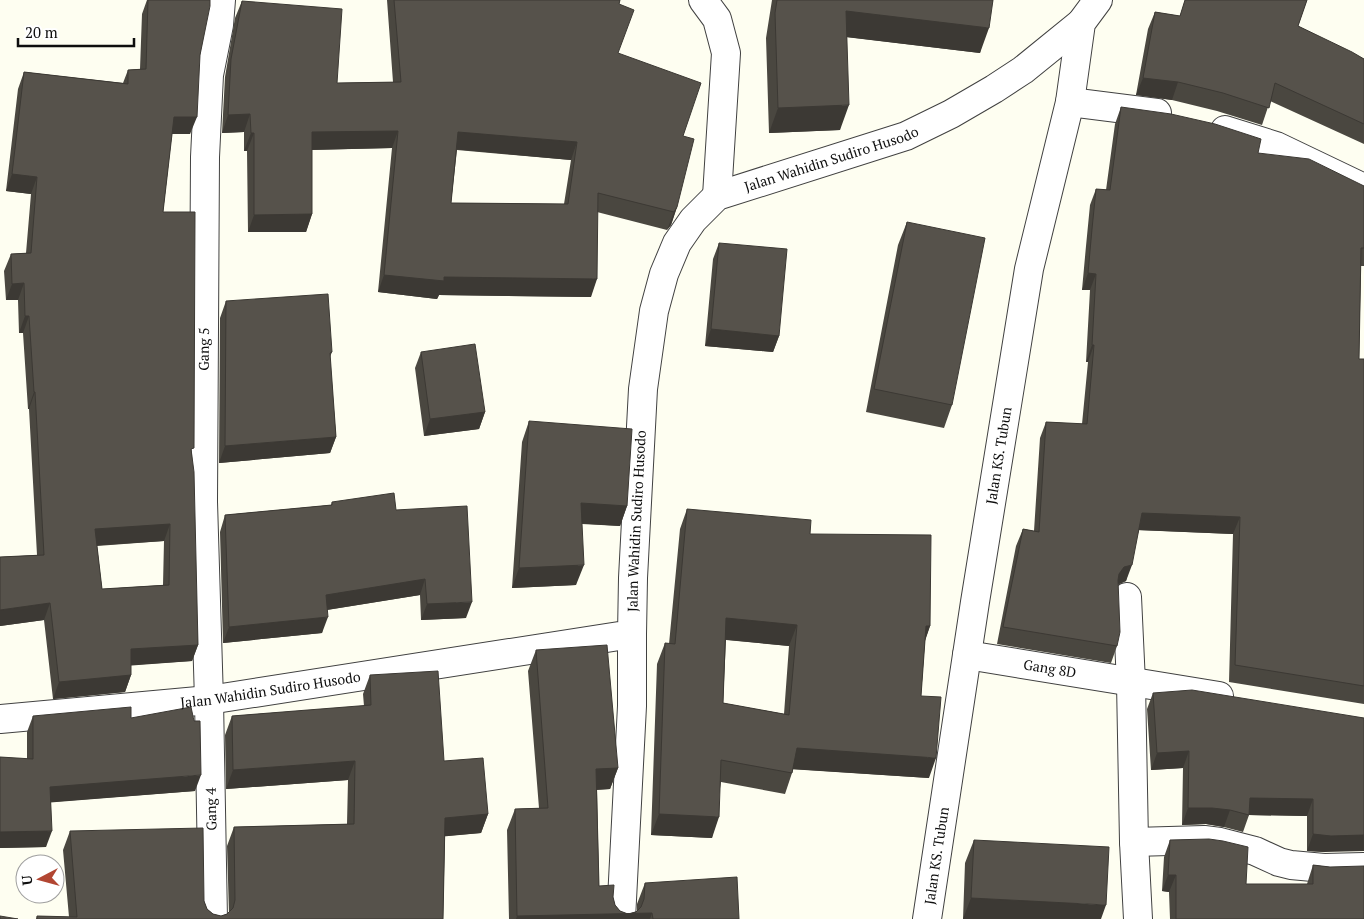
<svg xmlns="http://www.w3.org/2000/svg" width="1364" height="919" viewBox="0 0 1364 919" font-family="'PT Serif',serif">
	<rect width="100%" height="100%" fill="#fefef1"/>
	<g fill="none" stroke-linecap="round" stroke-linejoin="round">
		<g stroke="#414141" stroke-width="30">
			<g id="minor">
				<path d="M703,0L717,19L726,53L717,196"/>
				<path d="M1070,102L1157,113"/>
				<path d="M1225,130L1276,146L1364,188"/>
				<path d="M1127,597L1131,683L1134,842L1138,919"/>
				<path id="s1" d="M967,655L1219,696"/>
				<path id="s2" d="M0,719L209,700L632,634L633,578L643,389L654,311L664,274L677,243L693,220L717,196L906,136L951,114L994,89L1023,70L1081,23"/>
				<path d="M1134,842L1204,840L1220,842L1255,851L1279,862L1291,865L1324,868L1364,867"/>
				<path id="s3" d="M213,919L209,700L203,502L205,157L209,75L219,25L221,0"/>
				<path d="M621,919L632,706V634"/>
			</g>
		</g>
		<g stroke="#414141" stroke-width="30">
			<g id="tertiary">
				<path id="s4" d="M927,919L975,602L1029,269L1070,102L1081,23L1098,0"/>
			</g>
		</g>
		<use href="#minor" stroke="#fff" stroke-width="28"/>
		<use href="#tertiary" stroke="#fff" stroke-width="28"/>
	</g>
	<path fill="#4a4740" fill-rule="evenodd" d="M147,0H210L200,55L190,134H172L163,212L192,454L198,645L192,661L131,665V675L125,692L53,699L44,620L0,626V557L37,555L29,409H28L23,333H19L18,300H6L4,271L11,254L26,253L31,194L6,191L18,89L24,72L123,83L128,70L140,69L142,14ZM164,541L163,585L102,589L97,546Z
		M387,0H620L619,4L618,53L683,136L677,207L671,225L667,230L597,212L591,297L439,295L437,299L378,292L392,148L312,150V214L306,232H248L247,151H244V132L222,133L225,77L235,18L242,1L337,83L393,82ZM457,150L571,160L564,204L451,203Z
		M772,0H993L980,53L847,37L840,130L769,133L766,38Z
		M1185,0H1307L1298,26L1364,59V144L1270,101L1262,125L1217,111L1172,100L1136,95L1148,29L1155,12L1180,16Z
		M1121,107L1258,153L1364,186V266H1361L1359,359H1364V704L1229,682L1233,534L1139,530L1126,581L1118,585L1117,646L1111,663L997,644L1016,546L1023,529L1034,531L1040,438L1046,422L1082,424L1088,362H1086L1090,290H1082L1086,246L1090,205L1096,189L1106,190L1115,124Z
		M907,222L952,405L944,428L866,412L898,245Z
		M719,243L779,336L773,352L705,346L713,259Z
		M226,301L332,352L330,357L336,437L330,453L219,463L220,318Z
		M421,352L485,412L479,429L424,436L415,368Z
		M529,421L627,506L620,526L582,524L576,585L512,588L522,442Z
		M332,502L396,510L466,618L421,620L420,595L327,610L322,633L223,643L220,532L225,515L331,505Z
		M687,509L810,534L930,626L925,640L921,696L929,778L793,769L792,773L785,794L721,782L712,838L651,835L657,664L665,643L669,644L680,529ZM726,640L789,646L784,714L723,703Z
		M536,650L618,768L610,789L597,790L599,886L613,897L615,905L620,911L628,914L637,911V904L645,883L739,919H509L507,830L515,809L539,808L528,671Z
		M370,675L488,814L481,833L445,836L443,919H36L37,916L69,917L63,850L70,831L204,901L207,909L213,914L221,916L227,914L229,913L227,846L234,827L347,824L348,780L226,789L225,735L232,716L364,706L363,694Z
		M1153,693L1364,718L1325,852L1307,851V816L1249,815L1243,832L1224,827L1206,824L1182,825L1183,768L1151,770L1147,709Z
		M33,716L131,718L195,791L51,802L46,847L0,848V757L27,759V732Z
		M974,840L1101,919H963L965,863Z
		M1170,840L1246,884H1307L1313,865L1330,867L1364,919H1170L1169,892L1162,891L1164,857Z"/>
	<path fill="#3c3934" d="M846,11L989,28L980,53L837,36Z
		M1143,78L1178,82L1172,100L1136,95Z
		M849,105L840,130L769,133L778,108Z
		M250,114L244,132L222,133L228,115Z
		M174,117H197L190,134H168Z
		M398,131L392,148L305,150L312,132Z
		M458,132L577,142L571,160L452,149Z
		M251,133H254L247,151H244Z
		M12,174L37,177L31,194L6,191Z
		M677,207L671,225L667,230L674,212Z
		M312,214L306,232H248L254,215Z
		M1088,273L1096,274L1090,290H1082Z
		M384,275L444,277L597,279L591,297L439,295L437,299L378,292Z
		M24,283L18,300H6L12,284Z
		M25,316H29L23,333H19Z
		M711,329L779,336L773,352L705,346Z
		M1092,345H1094L1088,362H1086Z
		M34,392H35L29,409H28Z
		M485,412L479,429L424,436L430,419Z
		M336,437L330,453L219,463L225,446Z
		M581,503L627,506L620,526L574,523Z
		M1142,513L1240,517L1233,534L1136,530Z
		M170,524L164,541L88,546L95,529Z
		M584,565L576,585L512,588L519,568Z
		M1132,565L1126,581L1118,584L1113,590L1119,574L1124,567Z
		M425,579L420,595L320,611L326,595Z
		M472,602L466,618L421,620L427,604Z
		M50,603L44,620L0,626V610Z
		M328,617L322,633L223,643L229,627Z
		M726,618L797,625L789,646L719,639Z
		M926,626H930L923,647Z
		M198,645L192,661L125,666L131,649Z
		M131,675L125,692L53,699L59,682Z
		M797,748L936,758L929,778L789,769Z
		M1189,751L1183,768L1151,770L1157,753Z
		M355,761L348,780L226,789L233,770Z
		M618,768L610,789L589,790L596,769Z
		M201,775L195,791L44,803L50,787Z
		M1250,798L1313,799L1307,816L1249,815Z
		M1188,808H1212L1230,810L1224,827L1206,824L1182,825Z
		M488,814L481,833L438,837L445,818Z
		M659,814L719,817L712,838L651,835Z
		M52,831L46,847L0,848V832Z
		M1313,834L1364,835V851L1325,852L1307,851Z
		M1168,875H1176L1169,892L1162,891Z
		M971,898L1106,905L1101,919H963Z
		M652,913L650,919H516L517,916Z"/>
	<path fill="#56524b" stroke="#3c3934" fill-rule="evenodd" d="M148,0H210V6L200,55L197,117H174L163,212H195L194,448L191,449L194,472L198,645L131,649V675L59,682L50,603L0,610V557L44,555L35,392H34L29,316H25L24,283L12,284L11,254L31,253L37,177L12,174L24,72L128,84V70L146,69ZM170,524L169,585L102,589L95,529Z
		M394,0H620L619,4L634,10L618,53L701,83L683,136L694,139L677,207L674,212L598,193L597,279L444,277V281L384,275L398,131L312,132V214L254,215V133H251L250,114L228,115L231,59L242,1L342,9L337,83L401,82ZM458,132L577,142L568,204L451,203Z
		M777,0H993L989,28L846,11L849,105L778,108L775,13Z
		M1185,0H1307L1298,26L1352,52L1364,59V124L1275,83L1269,108L1223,93L1178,82L1143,78L1155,12L1180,16Z
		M1121,107L1171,114L1215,124L1261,139L1258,153L1309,159L1364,186V248H1361L1359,359H1364V686L1235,665L1240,517L1142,513L1132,565L1124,567L1119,574L1118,580L1120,632L1117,646L1003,627L1023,529L1039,532L1046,422L1087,424L1094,345H1092L1096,274L1088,273L1092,229L1096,189L1110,190Z
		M907,222L985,238L952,405L874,389Z
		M719,243L787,249L779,336L711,329Z
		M328,294L332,352L330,353L336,437L225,446L226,301Z
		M475,344L485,412L430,419L421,352Z
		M529,421L632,429L627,506L581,503L584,565L519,568Z
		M394,493L396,510L467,506L472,602L427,604L425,579L326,595L328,617L229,627L225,515L332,505V502Z
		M687,509L811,520L810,534L931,535L930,626H926L921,696L941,697L936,758L797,748L792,773L721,760L719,817L659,814L665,643L675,644ZM726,618L797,625L789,715L723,703Z
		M607,645L618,768L596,769L599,886L614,885L613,897L615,905L620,911L628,914L636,912L641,907L644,899L645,883L737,877L739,919H653L652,913L517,916L515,809L548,808L536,650Z
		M438,671L444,761L483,758L488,814L445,818L443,919H37V916L77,917L70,831L203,828L204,901L207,909L213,914L221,916L227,914L233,908L235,900L234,827L354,824L355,761L233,770L232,716L371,705L370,675Z
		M1192,690L1364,718V835L1331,836L1313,834V799L1250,798L1249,815L1230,810L1212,808H1188L1189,751L1157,753L1153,693Z
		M131,707V718L191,707L194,721H200L201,775L50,787L52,831L0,832V757L33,759V716Z
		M1209,839L1223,841L1248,847L1246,884H1313V865L1330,867L1364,866V919H1176V875H1168L1170,840Z
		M974,840L1109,847L1106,905L971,898Z
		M0,916L18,919H0Z"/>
	<g text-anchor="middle" stroke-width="5" stroke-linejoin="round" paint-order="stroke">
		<g font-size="14" fill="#0e0e0e" stroke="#fff">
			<text dy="5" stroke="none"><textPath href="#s2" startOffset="1216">Jalan Wahidin Sudiro Husodo</textPath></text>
			<text dy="5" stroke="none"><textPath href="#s3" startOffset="570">Gang 5</textPath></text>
			<text dy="5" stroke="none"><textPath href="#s4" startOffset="469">Jalan KS. Tubun</textPath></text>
			<text dy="5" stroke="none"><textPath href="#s2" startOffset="751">Jalan Wahidin Sudiro Husodo</textPath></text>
			<text dy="5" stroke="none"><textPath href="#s1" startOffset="84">Gang 8D</textPath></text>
			<text dy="5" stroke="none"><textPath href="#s2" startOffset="272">Jalan Wahidin Sudiro Husodo</textPath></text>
			<text transform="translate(211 809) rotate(-91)" y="5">Gang 4</text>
			<text dy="5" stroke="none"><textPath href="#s4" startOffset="64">Jalan KS. Tubun</textPath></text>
		</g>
	</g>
	<g transform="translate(40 879) rotate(264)"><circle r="24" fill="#ffffff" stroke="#9f9f9f"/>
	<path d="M0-4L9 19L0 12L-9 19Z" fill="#b24632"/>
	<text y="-8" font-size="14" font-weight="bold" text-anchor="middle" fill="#0e0e0e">U</text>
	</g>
	<path d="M18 38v8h116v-8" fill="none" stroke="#0e0e0e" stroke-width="2.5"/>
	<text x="25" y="38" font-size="15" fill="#0e0e0e" stroke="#ffffff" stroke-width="4" paint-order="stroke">20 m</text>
</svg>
